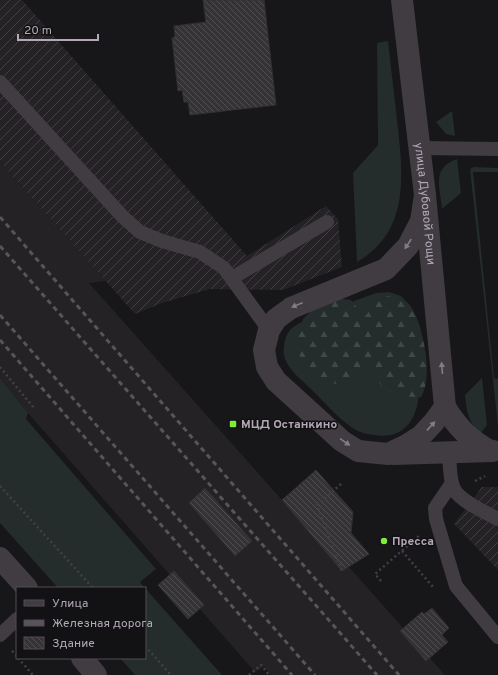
<svg xmlns="http://www.w3.org/2000/svg" width="498" height="675" viewBox="0 0 498 675" font-family="Overpass,sans-serif">
	<defs>
		<pattern id="industrial-furrows" width="10" height="10" patternUnits="userSpaceOnUse"><rect width="10" height="10" fill="#242224"/><path d="M-1 1l2-2M0 10L10 0M9 11l2-2" fill="none" stroke="#413f42"/></pattern>
		<pattern id="forest-firs" width="22" height="20" patternUnits="userSpaceOnUse"><rect width="22" height="20" fill="#242c2c"/><path d="M5 1l3.5 6h-7zM16 11l3.5 6h-7z" fill="#414848"/></pattern>
		<pattern id="building-back-hatch" width="6" height="6" patternUnits="userSpaceOnUse"><rect width="6" height="6" fill="#363337"/><path d="M-1 5l2 2M0 0l6 6M5-1l2 2" fill="none" stroke="#514e52"/></pattern>
	</defs>
	<rect width="100%" height="100%" fill="#171618"/>
	<path fill="#242224" d="M0,162L106,281L89,283L282,500L342,571L349,567L445,675H271L264,667L255,672L28,413L0,378Z"/>
	<path fill="url(#industrial-furrows)" d="M0,0H22L247,256L326,206L338,219L342,267L283,290L210,289L162,303L135,314L0,162Z
		M482,487H498V570L454,524Z"/>
	<path fill="#242c2c" d="M388,41C391,67 394,93 397,120C403,172 411,231 357,262L353,173L378,145L377,43Z
		M452,111L455,136L446,134L436,122Z
		M457,159L461,193L442,209C440,187 431,168 457,159Z
		M474,167L498,168V172H473L494,378L498,379V426L470,169Z
		M389,292L401,296L410,306L419,393C417,420 404,440 374,435C365,434 358,432 351,427C337,417 325,403 313,391C304,382 290,372 285,359C282,351 284,337 290,330C300,318 359,300 376,293Z
		M0,378L28,413L26,419L156,569L140,582L145,588H58L0,523Z
		M482,378L487,425L480,434C468,420 467,413 465,395Z
		M145,588L222,675H135L120,658H145Z"/>
	<path fill="url(#forest-firs)" d="M383,295C390,297 404,298 409,304C423,321 434,378 421,397C414,398 408,396 402,395C382,392 381,387 373,369L363,365C357,370 349,381 341,383C321,388 303,363 295,347L303,319L315,307L335,298L351,300L364,317L368,313L373,298Z"/>
	<path fill="url(#building-back-hatch)" stroke="#333033" d="M203,0H264L276,105L190,115L188,102H184L182,90L178,91L172,38L175,37L174,26L206,22Z
		M316,470L353,512L351,533L369,554L342,571L282,500Z
		M205,488L252,541L235,556L189,503Z
		M174,571L204,605L188,619L158,585Z
		M432,608L449,628L442,635L448,642L426,661L400,631L422,612L424,614Z"/>
	<g fill="none" stroke-linecap="round" stroke-linejoin="round">
		<path stroke="#433f45" stroke-width="2.5" stroke-dasharray="2 3" stroke-linecap="butt" d="M0,367L34,408
			M475,481L485,476
			M341,484L317,505L342,571
			M0,486L93,588
			M402,551L433,587
			M381,581L375,574L420,535
			M145,646L171,675
			M12,651L17,656
			M18,658L33,675
			M249,675L261,665L269,675"/>
		<path stroke="#403c41" stroke-width="14" d="M0,82L123,217L140,232L162,241L200,252L224,268L269,330
			M420,148L498,149
			M232,278L327,222
			M449,452C450,464 449,478 454,489C460,501 486,513 498,519
			M452,483L435,508L436,519L456,586L498,637
			M0,635L17,619"/>
		<path stroke="#403c41" stroke-width="22" d="M0,558L27,588
			M82,658L96,675"/>
		<g stroke="#403c41" stroke-width="22">
			<path id="s1" d="M402,0L425,195L445,407C457,427 470,440 490,451"/>
			<path d="M425,195L421,221L408,246L386,269L291,308L276,319L269,330L264,350L267,367L276,381L342,441L358,451L388,454L405,446L421,436L434,422L445,407"/>
			<path d="M393,454L493,451"/>
		</g>
		<path stroke="#59535b" stroke-width="3" stroke-dasharray="5 4" stroke-linecap="butt" d="M0,217L399,675
			M0,246L377,675
			M0,315L315,675
			M0,340L292,675"/>
	</g>
	<defs><path id="oneway-solid" d="M-6-.8H1V-3.2L6.5 0L1 3.2V.8H-6Z"/></defs>
	<g fill="#847d88">
		<use href="#oneway-solid" transform="translate(408 244) rotate(123)"/>
		<use href="#oneway-solid" transform="translate(297 305) rotate(158)"/>
		<use href="#oneway-solid" transform="translate(442 368) rotate(-95)"/>
		<use href="#oneway-solid" transform="translate(431 426) rotate(-47)"/>
		<use href="#oneway-solid" transform="translate(345 442) rotate(34)"/>
	</g>
	<g fill="#81eb3a" stroke="#121113" stroke-width="1.5">
		<rect x="229" y="420" width="8" height="8" rx="2"/>
		<circle cx="384" cy="541" r="4"/>
	</g>
	<g text-anchor="middle" stroke-width="3" stroke-linejoin="round" paint-order="stroke">
		<g font-size="12" fill="#b2a8b7" stroke="#121113">
			<text dy="4" stroke="none"><textPath href="#s1" startOffset="205">улица Дубовой Рощи</textPath></text>
		</g>
		<g font-size="12" font-weight="bold" fill="#b2a8b7" stroke="#121113" text-anchor="start">
			<text x="241" y="428">МЦД Останкино</text>
			<text x="392" y="545">Пресса</text>
		</g>
	</g>
	<rect x="16" y="587" width="130" height="72" fill="#121113" stroke="#524d55"/>
	<rect x="24" y="600" width="20" height="6" fill="#403c41" stroke="#524d55"/>
	<text x="52" y="607" font-size="12" fill="#b2a8b7">Улица</text>
	<rect x="24" y="620" width="20" height="6" fill="#59535b" stroke="#524d55"/>
	<text x="52" y="627" font-size="12" fill="#b2a8b7">Железная дорога</text>
	<rect x="24" y="637" width="20" height="12" fill="url(#building-back-hatch)" stroke="#524d55"/>
	<text x="52" y="647" font-size="12" fill="#b2a8b7">Здание</text>
	<path d="M18 34v6h80v-6" fill="none" stroke="#b2a8b7" stroke-width="2"/>
	<text x="24" y="34" font-size="12" fill="#b2a8b7" stroke="#121113" stroke-width="3" paint-order="stroke">20 m</text>
</svg>
